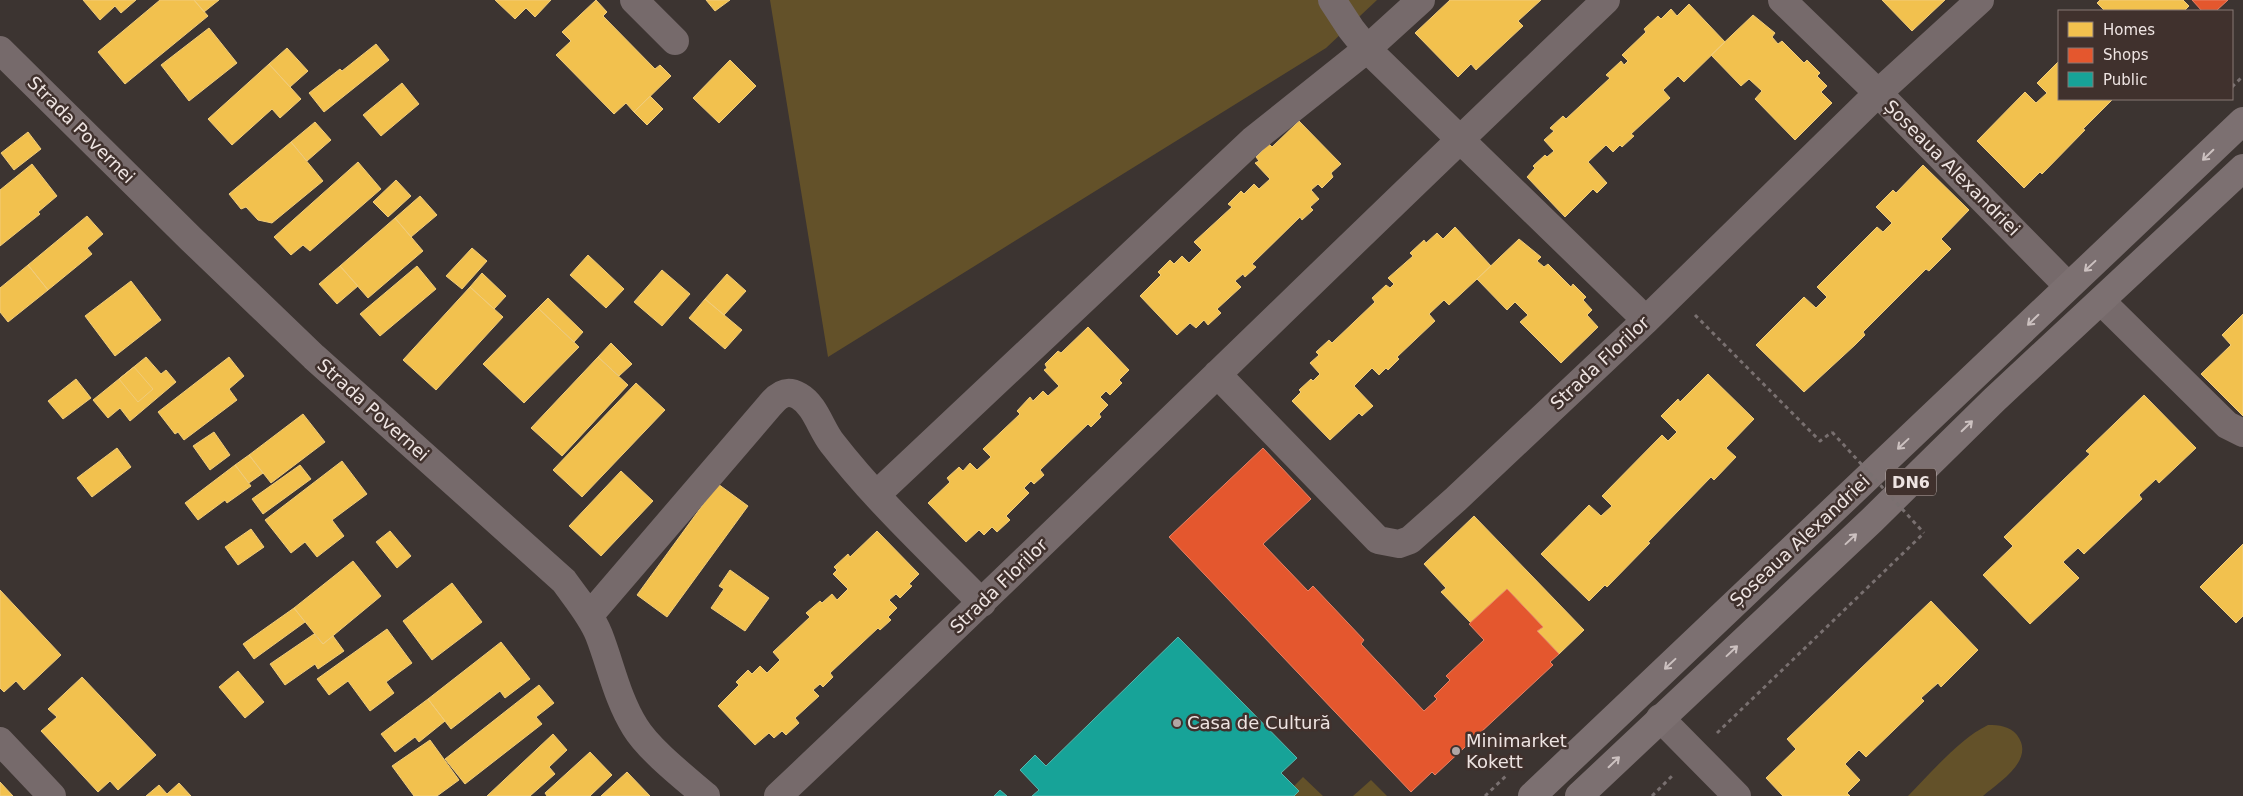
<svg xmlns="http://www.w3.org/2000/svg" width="2243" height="796" viewBox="0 0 2243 796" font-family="'DejaVu Sans',sans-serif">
	<rect width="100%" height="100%" fill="#3c3431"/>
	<path fill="#635129" d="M770,0H1377L1326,48L828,357Z
		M1988,725C1999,725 2010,726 2017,735C2036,760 1999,782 1983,796H1908C1931,773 1959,739 1988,725Z
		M1303,777L1323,796H1294V786Z
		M1371,780L1387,796H1353Z"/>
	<path fill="#f2c14e" stroke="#f1cc7a" d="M83,0H136L121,13L115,6L100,20Z
		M160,0H194L208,16L125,84L98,52Z
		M194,0H219L204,12Z
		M495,0H551L535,17L526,8L515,19Z
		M596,0L607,12L603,16L655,69L660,65L671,76L634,112L626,103L614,114L556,55L571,41L562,32Z
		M706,0H730L715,11Z
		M1450,0H1541L1518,21L1523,26L1476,70L1471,64L1458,77L1415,33Z
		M1882,0H1945L1912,31Z
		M2100,0H2183L2189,6L2184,11H2105L2097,3Z
		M1689,4L1725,42L1684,82L1678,76L1663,90L1670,98L1631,134L1634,136L1622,147L1620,145L1613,152L1606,145L1588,162L1607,183L1597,193L1593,189L1565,217L1527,177L1535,168L1533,166L1545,155L1547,157L1554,151L1544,140L1554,131L1550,128L1563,116L1566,119L1610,78L1606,75L1621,61L1624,65L1628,61L1622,55L1646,32L1644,29L1658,16L1661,19L1671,9L1677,16Z
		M1753,15L1775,33L1772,37L1778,44L1782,41L1804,63L1807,60L1820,73L1817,76L1827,86L1821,92L1832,103L1795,140L1755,99L1762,91L1749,79L1741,86L1711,55Z
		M209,28L237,63L189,101L161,65Z
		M376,44L389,60L324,112L309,93L340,69L342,71Z
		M287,48L308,71L290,87L269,64Z
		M730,60L756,86L719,123L693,98Z
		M2059,61V99H2113L2083,129L2085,130L2042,174L2040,172L2024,188L1977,141L2025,92L2036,103L2047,93L2037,83Z
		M269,64L301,99L280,118L272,109L232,145L208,119Z
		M402,83L419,104L381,136L363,115Z
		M650,96L663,109L647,125L634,112Z
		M1299,121L1341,164L1331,173L1333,177L1322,188L1318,184L1311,190L1319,199L1310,207L1313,210L1302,220L1300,217L1252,264L1256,267L1245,277L1243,274L1235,281L1241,287L1217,309L1221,313L1208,325L1204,320L1196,328L1190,323L1177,335L1140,296L1161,275L1158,272L1170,260L1174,264L1182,256L1189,263L1202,250L1194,242L1232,207L1228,204L1241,191L1244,194L1254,184L1259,189L1270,179L1255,163L1259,161L1256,157L1269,144L1272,147Z
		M315,122L331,140L307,161L291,142Z
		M28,132L41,149L14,170L1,153Z
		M291,142L323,181L272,223L258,220L246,207L241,209L229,194Z
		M358,162L381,189L310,251L303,245L291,255L274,237Z
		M32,164L57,196L38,212L40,214L0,246V190Z
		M1923,165L1969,210L1941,239L1951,249L1929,271L1926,269L1863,332L1865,335L1855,345L1804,392L1756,345L1804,297L1816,308L1827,297L1817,287L1877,227L1883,232L1892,223L1876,207L1893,190L1896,193Z
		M396,180L411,196L388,217L373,202Z
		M420,196L437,215L411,237L395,218Z
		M87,216L103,234L87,248L92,254L48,290L28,265Z
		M395,218L423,251L368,298L340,266Z
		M1455,227L1491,266L1449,305L1444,300L1429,314L1435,321L1397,357L1399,359L1388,370L1386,368L1379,375L1372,368L1354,386L1373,406L1362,416L1359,413L1330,440L1292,401L1301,392L1299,390L1311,379L1313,381L1320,374L1310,363L1319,355L1316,352L1329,340L1332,343L1375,302L1372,298L1386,285L1390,288L1394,284L1388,278L1413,256L1410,253L1424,240L1426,243L1437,233L1443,239Z
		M1519,239L1541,257L1537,261L1544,267L1548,264L1571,287L1573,284L1586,297L1583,300L1592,310L1587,315L1598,327L1561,363L1520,322L1528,315L1515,302L1507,310L1477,279Z
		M472,248L487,261L462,289L446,276Z
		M588,255L624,289L606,308L570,275Z
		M28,265L48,290L8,322L0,312V288Z
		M340,266L358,286L337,304L319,284Z
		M417,266L436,289L380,336L360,314Z
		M662,270L690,294L662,326L634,302Z
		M482,273L506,296L494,309L470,287Z
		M727,274L746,291L724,315L705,299Z
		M131,281L161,320L115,356L85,316Z
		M470,287L503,317L436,390L403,360Z
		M548,298L583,332L574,342L538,308Z
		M705,299L742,330L725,349L689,318Z
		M538,308L579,347L524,403L483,364Z
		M2243,314V416L2201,374L2231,345L2222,335Z
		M1088,327L1129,370L1119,380L1122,383L1110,395L1106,391L1100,397L1108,405L1099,414L1101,417L1091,427L1088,424L1040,470L1044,475L1034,484L1031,481L1024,488L1029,493L1006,516L1010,520L997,532L992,527L984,535L979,530L966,542L928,503L950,482L947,478L959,467L963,471L970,463L977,470L991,457L983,449L1020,414L1017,411L1030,397L1033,401L1043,391L1048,396L1059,386L1044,370L1047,368L1045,364L1058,351L1061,353Z
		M611,343L632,364L619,376L598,357Z
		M146,357L161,374L166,370L176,382L130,421L120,408L108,418L93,400Z
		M229,357L244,376L229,389L237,400L184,440L178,432L175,434L158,412Z
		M598,357L628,385L562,456L531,428Z
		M134,367L153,389L138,402L119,379Z
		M1708,374L1754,419L1726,448L1736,457L1714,480L1711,477L1648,542L1650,543L1607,587L1605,585L1589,601L1541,554L1589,505L1601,516L1612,506L1602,496L1662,435L1668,441L1677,432L1661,416L1678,399L1680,402Z
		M76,379L91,398L63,419L48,401Z
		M636,383L665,410L582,497L553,470Z
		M2144,395L2196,448L2159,483L2156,479L2139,495L2142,499L2084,554L2078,548L2063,562L2079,578L2030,624L1983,575L2013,546L2004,537L2090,454L2086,451Z
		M303,414L325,442L271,483L249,455Z
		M214,432L230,455L210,470L193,446Z
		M117,448L131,467L92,497L77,478Z
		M249,455L263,473L249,483L235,465Z
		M342,461L367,494L332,520L344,536L317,557L305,542L291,553L265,520Z
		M235,465L251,486L227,503L225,500L198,520L185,503Z
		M300,465L311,479L263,514L252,499Z
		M621,471L653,501L601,556L569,526Z
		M718,484L748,506L667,617L637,595Z
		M1474,516L1584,630L1559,654L1537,631L1543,627L1507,589L1471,623L1441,592L1446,588L1424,564Z
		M251,529L264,547L238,565L225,547Z
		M390,531L411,556L397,568L376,542Z
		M877,531L919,574L909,584L912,586L900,598L896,594L889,600L897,608L888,617L891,620L880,630L878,628L830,673L833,677L823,687L820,684L813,690L819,696L795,718L799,723L786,735L782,731L774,738L769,733L755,745L718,706L739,685L736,682L748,670L752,674L760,666L767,673L780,660L773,652L810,617L806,613L820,601L822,603L832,594L837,600L848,589L833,574L837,570L834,567L848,554L850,557Z
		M2243,544V616L2236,623L2200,587Z
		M353,561L381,596L323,644L294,608Z
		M730,570L769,598L745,631L711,608L724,589L719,586Z
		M452,583L482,622L432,660L403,621Z
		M0,590L61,655L24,690L16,681L4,692L0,688Z
		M1931,601L1978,650L1941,687L1938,683L1921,698L1924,701L1866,757L1859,750L1845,764L1860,780L1847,793L1850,796H1783L1766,778L1796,749L1787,739Z
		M294,608L305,622L254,659L243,644Z
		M387,629L412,663L386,682L394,693L370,711L348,681L329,695L317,679Z
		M314,634L323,644L333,636L344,651L318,669L315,664L285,685L270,664Z
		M501,642L530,679L505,698L500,691L451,729L428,699Z
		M238,671L264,702L245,718L219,687Z
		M82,677L156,755L118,790L110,781L98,792L41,731L57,717L48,709Z
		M539,685L554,703L536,717L542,724L465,784L445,759Z
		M428,699L445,721L419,742L415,737L395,752L381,734Z
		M553,734L567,750L549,767L555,774L530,796H487Z
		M430,740L459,780L437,796H414L392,766Z
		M590,752L612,775L590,796H547L545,793Z
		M627,772L650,796H601Z
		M0,782L13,796H0Z
		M179,783L191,796H146L159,785L167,794Z"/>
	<path fill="#e4572e" stroke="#e78164" d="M2192,0H2228L2216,11H2202Z
		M1263,448L1311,499L1263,544L1308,591L1313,586L1364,640L1361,644L1424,711L1437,699L1434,696L1450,680L1446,676L1484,640L1469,624L1507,589L1543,627L1537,631L1559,654L1550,662L1553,665L1435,775L1432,772L1411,792L1169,537Z"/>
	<path fill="#17a398" stroke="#58b6ae" d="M1178,637L1297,758L1281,773L1299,791L1294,796H1032L1039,790L1020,770L1035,755L1046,766Z
		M1000,790L1007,796H994Z"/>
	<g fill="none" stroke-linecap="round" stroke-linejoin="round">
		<path stroke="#797070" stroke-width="3" stroke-dasharray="4 4" stroke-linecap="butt" d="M2232,87L2243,76
			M1695,315L1820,441L1832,432
			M1717,733L1924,533
			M1485,796L1507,775
			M1652,796L1673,775"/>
		<path stroke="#766a6b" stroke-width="28" d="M634,0L675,41
			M1332,0L1351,29L1367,49L1646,320
			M1782,0L1878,93L2068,286
			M0,50L191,239L314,357L564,581C576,598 591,615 599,635C611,666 617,698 635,727C649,750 685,778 706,796
			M2102,302L2227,425L2243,433
			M1217,374L1378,540L1399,544L1410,540L1456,499L1646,320L1878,93L1980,0
			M876,495L1253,140L1367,49L1421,0
			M589,616L770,405C778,395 787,389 799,396C815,405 821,429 832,443C877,501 931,551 982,603
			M1660,718L1737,796
			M0,741L52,796
			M778,796C1057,533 1328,264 1606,0"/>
		<path stroke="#7c7071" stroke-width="28" d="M1532,796L2243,121
			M1579,796L1872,520L1994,400L2243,168"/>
		<path stroke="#797070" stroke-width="3" stroke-dasharray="4 4" stroke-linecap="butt" d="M1832,432L1924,533"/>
	</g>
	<defs><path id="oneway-shaft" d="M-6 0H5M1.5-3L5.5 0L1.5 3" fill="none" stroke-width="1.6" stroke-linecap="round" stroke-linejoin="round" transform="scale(1.25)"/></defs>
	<g stroke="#ccc1c0">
		<use href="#oneway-shaft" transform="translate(2208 155) rotate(136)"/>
		<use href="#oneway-shaft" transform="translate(2090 266) rotate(137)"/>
		<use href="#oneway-shaft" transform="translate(2033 320) rotate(136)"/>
		<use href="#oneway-shaft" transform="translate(1967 426) rotate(-44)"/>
		<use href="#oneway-shaft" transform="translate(1903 444) rotate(137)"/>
		<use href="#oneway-shaft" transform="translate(1851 539) rotate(-43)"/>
		<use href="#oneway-shaft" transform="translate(1732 651) rotate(-43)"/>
		<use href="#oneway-shaft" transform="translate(1670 664) rotate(137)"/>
		<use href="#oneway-shaft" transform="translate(1614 762) rotate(-44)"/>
	</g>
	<g fill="#b0a6a4" stroke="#40312d" stroke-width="2">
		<circle cx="1177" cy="723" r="5"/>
		<circle cx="1456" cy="751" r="5"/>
	</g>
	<g text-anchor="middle" stroke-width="5" stroke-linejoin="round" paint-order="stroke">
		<rect fill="#40312d" stroke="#baaeac" stroke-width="1" x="1886" y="468.5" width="50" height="27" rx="4"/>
		<g font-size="16" font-weight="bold" fill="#eee4e2">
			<text x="1911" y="488">DN6</text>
		</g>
		<g font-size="18" fill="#eee4e2" stroke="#40312d">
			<text transform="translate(81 130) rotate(45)" y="6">Strada Povernei</text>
			<text transform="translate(1952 168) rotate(45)" y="6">Șoseaua Alexandriei</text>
			<text transform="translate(1600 363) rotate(-43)" y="6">Strada Florilor</text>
			<text transform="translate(373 410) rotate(42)" y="6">Strada Povernei</text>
			<text transform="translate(1800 541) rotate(-43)" y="6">Șoseaua Alexandriei</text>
			<text transform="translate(999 586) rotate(-44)" y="6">Strada Florilor</text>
		</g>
		<g font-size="18" fill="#eee4e2" stroke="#40312d" text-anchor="start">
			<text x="1187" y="729">Casa de Cultură</text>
			<text x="1466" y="747">Minimarket<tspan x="1466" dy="21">Kokett</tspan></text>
		</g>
	</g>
	<rect x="2058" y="10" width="175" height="90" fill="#40312d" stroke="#867975"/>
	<rect x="2068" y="22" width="25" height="15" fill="#f2c14e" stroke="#867975"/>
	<text x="2103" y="35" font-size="15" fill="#eee4e2">Homes</text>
	<rect x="2068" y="48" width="25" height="15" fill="#e4572e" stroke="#867975"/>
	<text x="2103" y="60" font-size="15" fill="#eee4e2">Shops</text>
	<rect x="2068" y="72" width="25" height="15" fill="#17a398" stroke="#867975"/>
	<text x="2103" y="85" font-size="15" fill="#eee4e2">Public</text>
</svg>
